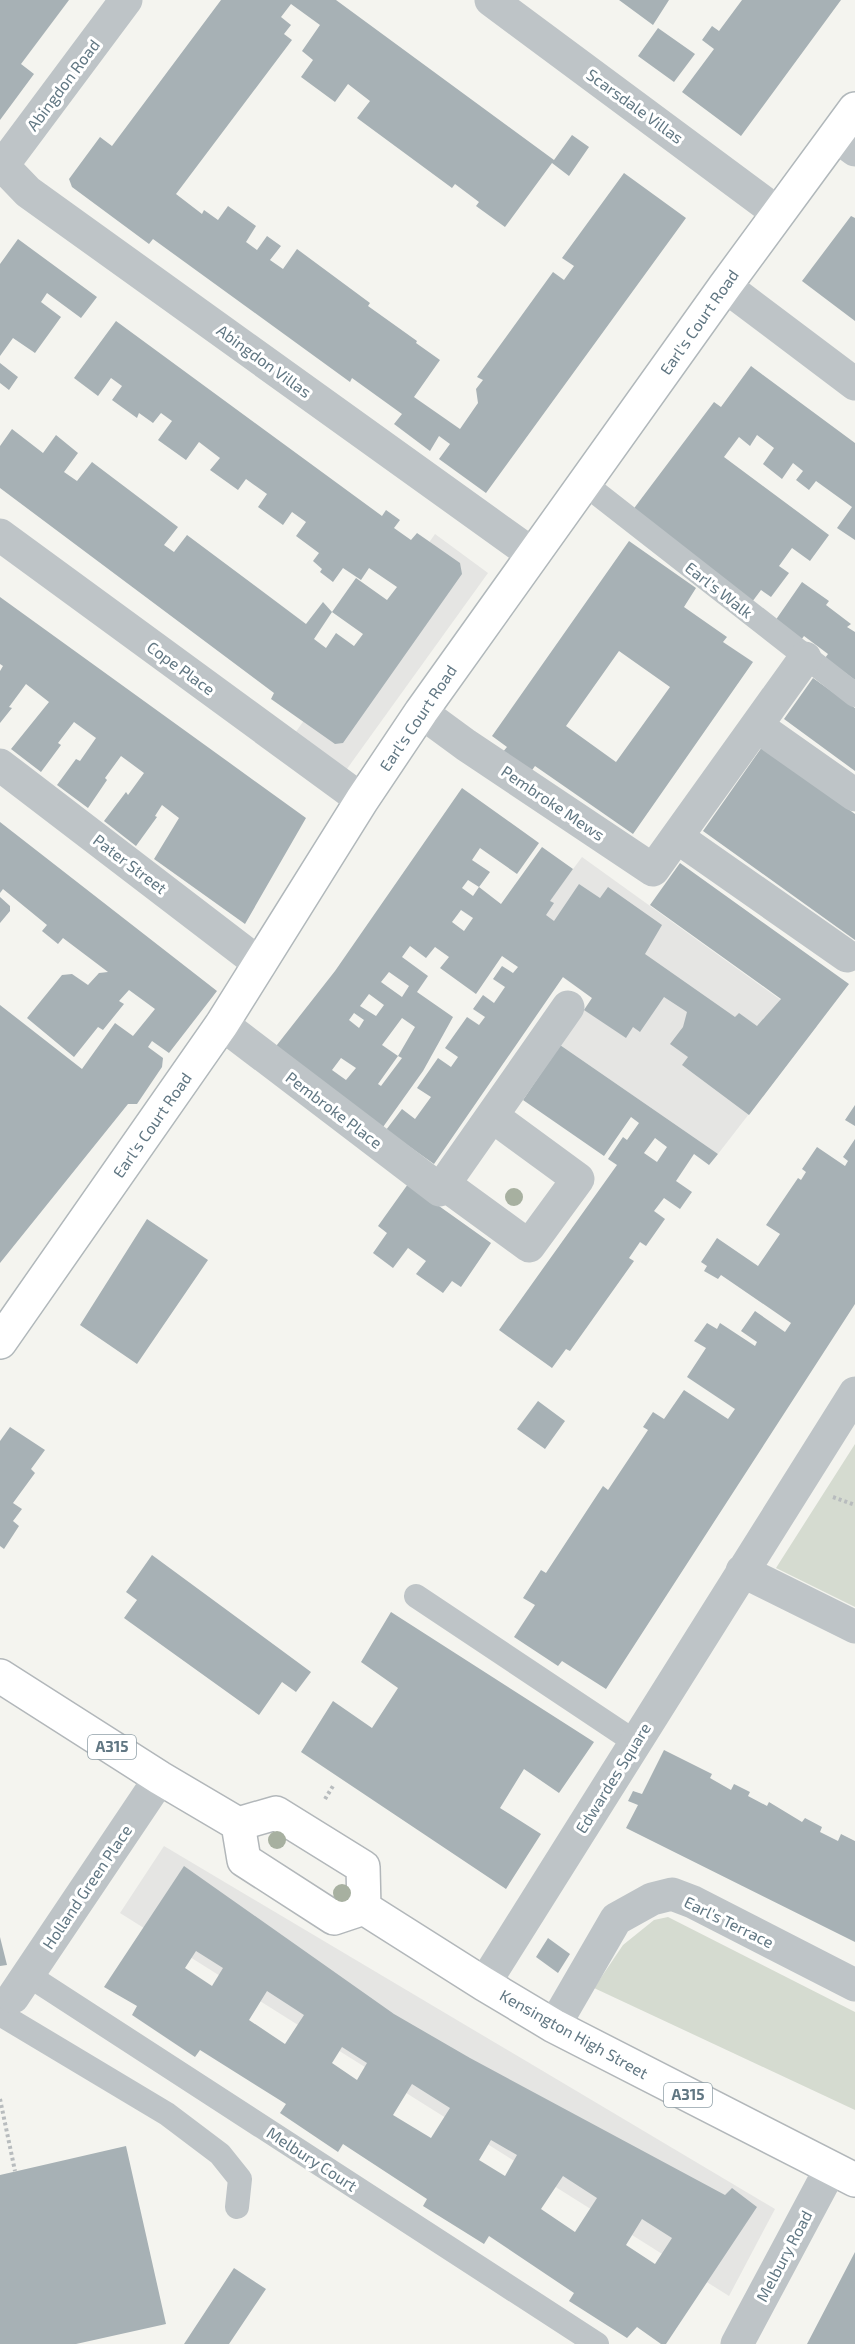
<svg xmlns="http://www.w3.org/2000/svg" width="855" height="2344" viewBox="0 0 855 2344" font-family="'Exo 2',sans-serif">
	<rect width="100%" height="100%" fill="#f4f4ef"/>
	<path fill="#e5e5e3" d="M435,534L488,573L344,773L293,736Z
		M582,857L817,1026L718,1154L560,1045L592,998L513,942L550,900Z
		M164,1846L775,2209L729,2296L120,1913Z"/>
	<path fill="#d5dbd0" d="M855,1444V1607L776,1568Z
		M668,1917L855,2012V2110L594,1988L623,1945L654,1920Z"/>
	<path fill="#a7b1b5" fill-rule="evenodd" d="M0,0H69L21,64L34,74L0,120Z
		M221,0H336L554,160L572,135L589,147L569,176L552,163L505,227L476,206L479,202L455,184L452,188L357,118L370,101L348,84L335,102L301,77L313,60L302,51L320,25L291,4L281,17L291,25L284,34L292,40L176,194L202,214L204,210L218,220L228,206L256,226L246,242L257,250L267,236L281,246L270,260L283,269L297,249L370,303L368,306L417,341L416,343L440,360L414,397L460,429L478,403L476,389L483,380L477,377L553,272L564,280L574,266L562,258L624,173L686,218L486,493L439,459L450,444L439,436L430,451L394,424L402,414L352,378L350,382L153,239L149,244L72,187L69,179L100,137L112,146Z
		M619,0H669L653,25Z
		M742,0H841L741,136L682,92L714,49L702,40L712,26L719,31Z
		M658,28L695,54L674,82L638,56Z
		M851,216L855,218V321L802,281Z
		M18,239L97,297L81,318L47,293L41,302L61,317L35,353L13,338L0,356V264Z
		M116,321L382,516L386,510L400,520L394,528L411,540L417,533L460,563L462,574L343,743L335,744L271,699L274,693L0,488V446L12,429L43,453L56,435L78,453L64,472L77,481L92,462L178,527L164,545L174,552L187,535L306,624L323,602L332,612L356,578L387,600L397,587L369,568L361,580L343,568L333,582L320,572L322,569L313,561L319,553L296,536L306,522L292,512L283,525L258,507L267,494L246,479L238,490L210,470L220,458L199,442L186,460L158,440L172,421L161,413L153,423L139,413L137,418L112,400L122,386L111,378L98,396L74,378ZM332,612L363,634L354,646L336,633L326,648L314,639Z
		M0,363L18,377L9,390L0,383Z
		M751,366L855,443V540L837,528L852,507L816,481L809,490L796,480L803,471L793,463L782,479L763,464L774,448L757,435L750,446L739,437L724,457L829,535L810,561L792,548L779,566L789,573L771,597L761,590L752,602L632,511L714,402L721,407Z
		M629,541L696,588L684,607L727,637L723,642L753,662L633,834L535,766L530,773L502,753L507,747L492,736ZM619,651L670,687L616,762L566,726Z
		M802,582L829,601L826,605L851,624L847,627L855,632V680L825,658L828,654L804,636L801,640L775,621Z
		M0,597L306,818L245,924L154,859L179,818L162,805L155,816L157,817L136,846L104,821L126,792L128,795L144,773L121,756L105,778L107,780L88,808L57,785L76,759L80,761L96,738L74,722L58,743L61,745L41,772L11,749L49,702L26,684L9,707L12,708L0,723V671L3,666L0,664Z
		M813,678L855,708V771L784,719Z
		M762,747L855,814V940L703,831Z
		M462,788L539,843L517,874L480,848L472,860L490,872L479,887L468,880L462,888L473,896L479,887L501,904L542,847L573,869L550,901L554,903L546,915L554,921L579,884L600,898L608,887L662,925L645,954L735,1017L739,1013L757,1026L781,999L650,905L680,863L849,984L749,1115L682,1065L688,1057L670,1044L683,1027L687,1012L664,997L640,1032L633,1027L626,1038L584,1010L592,998L563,977L434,1164L386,1130L402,1109L415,1119L431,1097L417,1088L438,1058L451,1067L458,1057L445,1048L467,1017L479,1025L485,1017L473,1009L483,995L494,1003L505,987L493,979L502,966L513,973L518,967L502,956L476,994L440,968L449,957L435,947L426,958L410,946L402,957L428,976L417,992L453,1017L423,1071L383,1127L273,1050L335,971ZM461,910L473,918L464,931L452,922ZM389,972L409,986L402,997L381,982ZM369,994L384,1005L376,1016L360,1006ZM354,1013L364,1020L359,1028L349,1020ZM402,1018L415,1027L398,1056L402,1058L381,1086L378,1084L398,1056L382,1045ZM341,1058L356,1068L346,1080L332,1070Z
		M0,822L217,991L169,1053L152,1041L148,1047L163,1058L162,1067L137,1104H128L0,1263V1005L82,1069L115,1023L133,1036L155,1009L129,990L119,1001L124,1004L103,1030L98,1027L74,1057L27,1018L62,975L72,974L88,985L99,973L108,972L63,938L58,944L42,931L47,925L3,889L0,893Z
		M0,897L10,906V911L0,923Z
		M560,1045L718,1154L709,1165L694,1154L676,1181L692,1192L680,1209L664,1198L654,1211L665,1219L646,1246L640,1242L629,1258L634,1261L570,1351L566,1349L552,1368L499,1330L617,1165L608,1159L623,1137L627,1140L639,1123L631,1117L604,1156L523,1100ZM655,1138L667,1147L657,1162L644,1153Z
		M855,1105V1126L845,1120Z
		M855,1139V1304L606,1689L562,1661L558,1666L514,1637L535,1605L523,1598L541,1570L546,1573L603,1486L608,1490L648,1430L643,1427L653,1412L664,1419L684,1390L728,1419L735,1409L687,1377L706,1348L694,1341L707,1323L717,1329L720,1323L755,1346L757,1342L741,1331L755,1311L785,1332L791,1323L721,1275L718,1279L704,1271L707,1266L701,1262L717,1238L758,1266L780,1234L766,1225L798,1178L801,1180L806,1172L802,1169L817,1147L845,1166L848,1161L843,1157Z
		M408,1184L491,1243L461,1287L452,1281L443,1293L416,1274L426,1261L408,1248L393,1268L373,1253L387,1233L378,1226Z
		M147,1219L208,1260L137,1364L80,1325Z
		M538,1401L565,1421L545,1449L517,1429Z
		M10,1427L45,1450L31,1469L35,1473L13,1503L22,1509L13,1521L19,1526L4,1549L0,1546V1441Z
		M152,1555L311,1672L296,1692L282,1682L259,1715L124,1618L137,1600L126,1592Z
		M391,1612L594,1742L559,1793L524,1769L500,1808L541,1834L506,1889L301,1752L333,1701L372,1728L398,1688L361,1662Z
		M664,1750L712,1774L710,1778L731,1790L734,1784L750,1792L748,1796L767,1806L769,1802L802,1822L805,1818L822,1827L820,1832L838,1841L841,1834L855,1841V1942L626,1828L638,1805L628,1801L633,1791L642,1794Z
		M184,1866L394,2014L470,2058L725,2195L732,2188L757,2207L666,2344H661L637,2327L627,2338L569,2301L574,2293L489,2236L484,2244L423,2206L427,2199L343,2144L338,2152L280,2113L286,2104L200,2050L195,2057L132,2015L137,2006L104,1987ZM196,1951L223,1968L212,1986L185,1968ZM267,1991L304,2015L285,2044L249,2020ZM342,2047L367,2063L357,2080L332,2063ZM412,2084L450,2108L431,2138L393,2115ZM491,2140L517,2155L505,2176L479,2160ZM563,2176L597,2198L575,2232L541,2209ZM642,2219L672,2238L655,2264L626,2245Z
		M0,1937L7,1965L0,1966Z
		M548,1938L570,1954L558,1973L536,1957Z
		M126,2146L166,2324L76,2344H0V2175Z
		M855,2252V2344H807Z
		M234,2268L266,2289L229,2344H184Z"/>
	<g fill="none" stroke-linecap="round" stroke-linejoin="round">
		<g stroke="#b1b8bb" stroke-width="36">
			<path id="secondary" d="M0,1342L222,1024L362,800L421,712L725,286L855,109"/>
		</g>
		<g stroke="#b2b7ba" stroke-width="36">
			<path id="primary" d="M0,1676L160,1778L238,1824L276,1813L363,1867L364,1908
				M238,1824L244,1860L334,1918L364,1908
				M364,1908L484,1984L554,2026L855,2180"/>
		</g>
		<path stroke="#b8bcbe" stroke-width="4" stroke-dasharray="3 3" stroke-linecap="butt" d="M833,1497L855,1505
			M325,1799L333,1786
			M0,2099L15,2171"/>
		<path stroke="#bec4c7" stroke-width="24" d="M585,484L855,695
			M416,1596L635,1742
			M28,1975L597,2344
			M13,1997L0,2014L167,2114L220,2154L240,2179L237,2207"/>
		<path stroke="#bec4c7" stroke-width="33" d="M491,0L778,213
			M836,136L855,150
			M0,163L28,192L532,554
			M0,169L126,0
			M725,286L855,384
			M0,535L362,800
			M421,712L466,745L653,870L805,658
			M757,726L855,795
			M0,765L260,964
			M677,837L847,956
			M222,1024L440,1190L568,1007
			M444,1184L529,1246L578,1179L492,1116
			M742,1571L855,1627
			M484,1984L855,1393
			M13,1997L160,1778
			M554,2026L616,1919L652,1899L672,1894L693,1902L855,1985
			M737,2344L831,2168"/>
		<use href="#secondary" stroke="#fff" stroke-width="33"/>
		<use href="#primary" stroke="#fff" stroke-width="33"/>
	</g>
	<g fill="#a7b0a0">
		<circle cx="514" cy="1197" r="9"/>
		<circle cx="277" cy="1840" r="9"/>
		<circle cx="342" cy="1893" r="9"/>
	</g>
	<g text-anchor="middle" stroke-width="6" stroke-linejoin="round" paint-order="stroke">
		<g fill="#fff" stroke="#90a0a8" stroke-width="1.5">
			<rect x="88" y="1735" width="48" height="24" rx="4.5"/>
			<rect x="664" y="2083" width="48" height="24" rx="4.5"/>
		</g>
		<g font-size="15" font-weight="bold" fill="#617783">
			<text x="112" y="1752">A315</text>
			<text x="688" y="2100">A315</text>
		</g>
		<g font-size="16" fill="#617783" stroke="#fff">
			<text transform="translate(63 85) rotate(-53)" y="6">Abingdon Road</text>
			<text transform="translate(635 106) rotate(36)" y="6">Scarsdale Villas</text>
			<text transform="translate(699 322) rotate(-55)" y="6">Earl's Court Road</text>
			<text transform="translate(264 361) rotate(36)" y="6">Abingdon Villas</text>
			<text transform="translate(719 590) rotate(38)" y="6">Earl's Walk</text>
			<text transform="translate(181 668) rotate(36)" y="6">Cope Place</text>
			<text transform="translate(418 718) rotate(-56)" y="6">Earl's Court Road</text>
			<text transform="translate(553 803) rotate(34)" y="6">Pembroke Mews</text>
			<text transform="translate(130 864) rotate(37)" y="6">Pater Street</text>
			<text transform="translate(334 1110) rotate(37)" y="6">Pembroke Place</text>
			<text transform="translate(152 1125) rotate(-55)" y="6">Earl's Court Road</text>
			<text transform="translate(613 1778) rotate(-58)" y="6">Edwardes Square</text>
			<text transform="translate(87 1887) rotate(-56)" y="6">Holland Green Place</text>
			<text transform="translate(729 1922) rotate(26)" y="6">Earl's Terrace</text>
			<text transform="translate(574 2034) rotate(29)" y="6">Kensington High Street</text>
			<text transform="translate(312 2159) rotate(33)" y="6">Melbury Court</text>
			<text transform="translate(784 2256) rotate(-62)" y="6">Melbury Road</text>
		</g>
	</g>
</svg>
